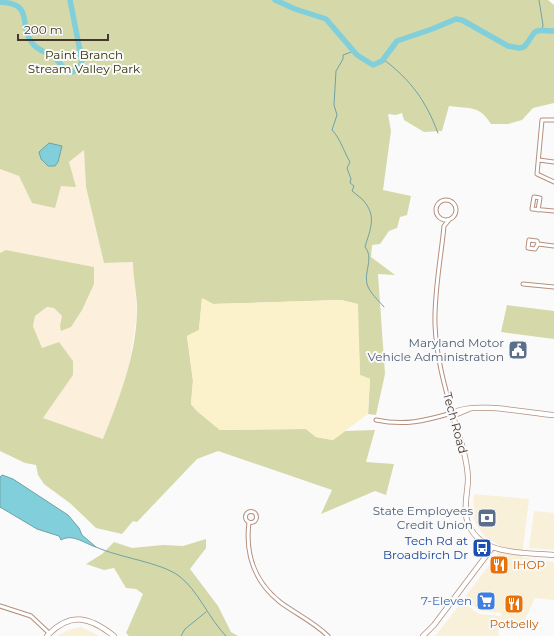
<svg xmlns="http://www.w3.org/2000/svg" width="554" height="636" viewBox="0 0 554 636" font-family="Montserrat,sans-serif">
	<rect width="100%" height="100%" fill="#fafafa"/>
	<path fill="#f9f0da" d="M474,494L529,499L522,557L554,562V600L535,598L524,622L500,620L501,613L480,611L464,598L497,555L499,545L485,537L476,524L473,516Z
		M534,511L554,513V550L529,548Z
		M462,602L479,614L500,616L498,636H435Z
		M81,627L100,636H57L68,630Z"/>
	<path fill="#fcefdb" d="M84,150L86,187L104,263L133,262L137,314L130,360L123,389L103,439L43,418L73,375L42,348L33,326L35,316L47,307L54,308L62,316L60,326L94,267L6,250L0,253V169L19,176L32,203L61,186L69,162Z"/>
	<path fill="#d5d9a9" d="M0,0H548L554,5V103L533,108L522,120L508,124H491C479,105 471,109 449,106L442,131L424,132L404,120L402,113L396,115L388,114L391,131L383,190L411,196L407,215L400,217L397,228L389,231L380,244L372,245L371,257L395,275L378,274L385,374L376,415L368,414L370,379L360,375L357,304L341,300L213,304L202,298L199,330L187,336L193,381L191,404L197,411L220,430L306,429L316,437L333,440L345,431L375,430L366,462L394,464L386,495L375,491L321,514L332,490L218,451L197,459L137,522L133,521L122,534L96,528L71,504L44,484L38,475L36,465L25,463L0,451V253L6,250L94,267V284L82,310L71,327L61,331L60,326L62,316L54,308L47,307L35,316L33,326L42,348L59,342L73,361V375L43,418L103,439C119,399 135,359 137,314C138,299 133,279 133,262L104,263L86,187L84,150L69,162L76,187L61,186L55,208L32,203L19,176L0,169Z
		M507,305L554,311V339L501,332Z
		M206,539V548L190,569L218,606L231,632L238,636H129L126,633L143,594L136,589L126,588L114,568L104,570L86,564L102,554L114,542L132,548L163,545L183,546Z"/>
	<path fill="#fbf1cb" d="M202,298L213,304L341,300L358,304L360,375L370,379L368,414L333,440L316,437L306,429L220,430L197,411L191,404L193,381L187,336L199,330Z"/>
	<path fill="#81cfda" stroke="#6fa1a7" d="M49,143L62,146L58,162L55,166H48L41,159L39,152Z
		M2,475L13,479L68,515L79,528L82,535L96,547C85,544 73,533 61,540L59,536L37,529L0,507V477Z"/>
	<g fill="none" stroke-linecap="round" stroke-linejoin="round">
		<path stroke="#6fa1a7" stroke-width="1" d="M539,0L543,25L542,30
			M354,51L343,55V59L336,71L334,105L337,115L332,130C340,138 344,152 350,162L347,168L351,179L350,183L354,186L352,191C355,194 359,196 362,199C378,216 370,229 365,247C374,258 364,271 367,284C369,292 379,301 384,307
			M383,59C411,80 426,101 438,133
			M96,547C120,558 160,562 179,576C198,590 209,619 226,636
			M181,636L185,629L206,612"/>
		<path stroke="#81cfda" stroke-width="5.5" d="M275,0L295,9L326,19L357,55L373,65L382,61L397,41L432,29L456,19L462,20L508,46L519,48L524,47C538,31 528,29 554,31
			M0,2C36,4 17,25 33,44C39,52 50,52 56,59C62,65 64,72 73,72L80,66L82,61L70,0"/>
		<g stroke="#b3907f" stroke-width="5">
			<path id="street" d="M554,120H542L537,174L554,182
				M539,160L554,162
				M436 210a10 10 0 1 1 20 0a10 10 0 1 1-20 0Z
				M538,210L540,198L534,197L532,209L554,211
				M538,244L535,249L528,248L529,240L537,241L538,244L554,246
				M523,284L554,287
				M376,420C405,426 424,421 452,413C444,384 436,355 435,324C434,292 441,258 444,226L449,220
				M245.5 517a5.5 5.5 0 1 1 11 0a5.5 5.5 0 1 1-11 0Z
				M249,522C245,554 255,582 280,602C296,614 314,622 328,636
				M0,606L31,616L49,633"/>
		</g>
		<g stroke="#b3907f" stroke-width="6">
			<path id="secondary" d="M452,413C458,433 467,456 468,478C468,491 463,508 467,520C478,557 524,552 554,555
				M452,413C476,401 527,413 554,415
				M452,413L457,414L469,409
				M47,636C70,611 90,617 114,636
				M423,636L434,625L492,548"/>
		</g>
		<use href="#street" stroke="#fff" stroke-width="3"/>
		<use href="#secondary" stroke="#fff" stroke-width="4.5"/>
	</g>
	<defs>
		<g id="civic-square" transform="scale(1)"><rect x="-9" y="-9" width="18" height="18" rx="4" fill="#5c6f8a" stroke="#fafafa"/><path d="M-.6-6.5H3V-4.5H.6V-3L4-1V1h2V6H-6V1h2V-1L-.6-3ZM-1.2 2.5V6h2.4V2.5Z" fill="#fff"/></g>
		<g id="bank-square" transform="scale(1)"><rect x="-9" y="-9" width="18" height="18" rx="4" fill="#5c6f8a" stroke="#fafafa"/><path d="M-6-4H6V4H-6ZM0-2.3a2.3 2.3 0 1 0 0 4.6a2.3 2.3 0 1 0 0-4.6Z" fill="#fff"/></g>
		<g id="bus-square" transform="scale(1)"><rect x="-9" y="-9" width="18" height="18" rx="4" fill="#1a4fb4" stroke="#fafafa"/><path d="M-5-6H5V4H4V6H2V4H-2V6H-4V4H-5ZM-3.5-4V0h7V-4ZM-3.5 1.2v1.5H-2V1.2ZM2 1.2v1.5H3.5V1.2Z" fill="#fff"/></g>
		<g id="restaurant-square" transform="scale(1)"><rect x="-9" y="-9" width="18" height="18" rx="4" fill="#e8710a" stroke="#fafafa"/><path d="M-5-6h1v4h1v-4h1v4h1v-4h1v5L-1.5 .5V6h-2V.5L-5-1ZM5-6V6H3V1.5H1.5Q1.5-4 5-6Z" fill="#fff"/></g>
		<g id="supermarket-square" transform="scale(1)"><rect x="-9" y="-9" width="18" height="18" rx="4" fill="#3f7fe0" stroke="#fafafa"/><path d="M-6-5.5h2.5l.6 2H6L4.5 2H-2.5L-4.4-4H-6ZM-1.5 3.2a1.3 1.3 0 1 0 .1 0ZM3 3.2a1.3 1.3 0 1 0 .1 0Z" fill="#fff"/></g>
	</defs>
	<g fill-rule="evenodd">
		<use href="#civic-square" x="518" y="350"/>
		<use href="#bank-square" x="487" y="518"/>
		<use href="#bus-square" x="482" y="548"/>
		<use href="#restaurant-square" x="499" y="565"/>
		<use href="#supermarket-square" x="486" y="601"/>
		<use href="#restaurant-square" x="514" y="604"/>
	</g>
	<g text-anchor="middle" stroke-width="4" stroke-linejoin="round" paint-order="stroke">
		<g font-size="12" fill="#323304" stroke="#fafafa">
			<text x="84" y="59">Paint Branch<tspan x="84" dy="14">Stream Valley Park</tspan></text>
		</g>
		<g font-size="12" fill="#4e5e75" stroke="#fafafa" text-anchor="end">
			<text x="504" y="347">Maryland Motor<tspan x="504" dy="14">Vehicle Administration</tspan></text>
			<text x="473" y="515">State Employees<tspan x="473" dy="14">Credit Union</tspan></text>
		</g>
		<g font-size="12" fill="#45362f" stroke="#fafafa">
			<text transform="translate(455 423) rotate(75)" y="4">Tech Road</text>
		</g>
		<g font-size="12" fill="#164399" stroke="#fafafa" text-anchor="end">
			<text x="468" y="545">Tech Rd at<tspan x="468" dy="14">Broadbirch Dr</tspan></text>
		</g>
		<g font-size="12" fill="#c56008" stroke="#fafafa" text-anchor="start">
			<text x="513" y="569">IHOP</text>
			<text x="514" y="628" text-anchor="middle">Potbelly</text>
		</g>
		<g font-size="12" fill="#366cbe" stroke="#fafafa" text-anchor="end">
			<text x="472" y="605">7-Eleven</text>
		</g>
	</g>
	<path d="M18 34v6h90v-6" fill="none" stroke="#45362f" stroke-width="2"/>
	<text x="24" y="34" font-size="12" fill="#45362f" stroke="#fafafa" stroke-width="3" paint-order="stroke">200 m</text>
</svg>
